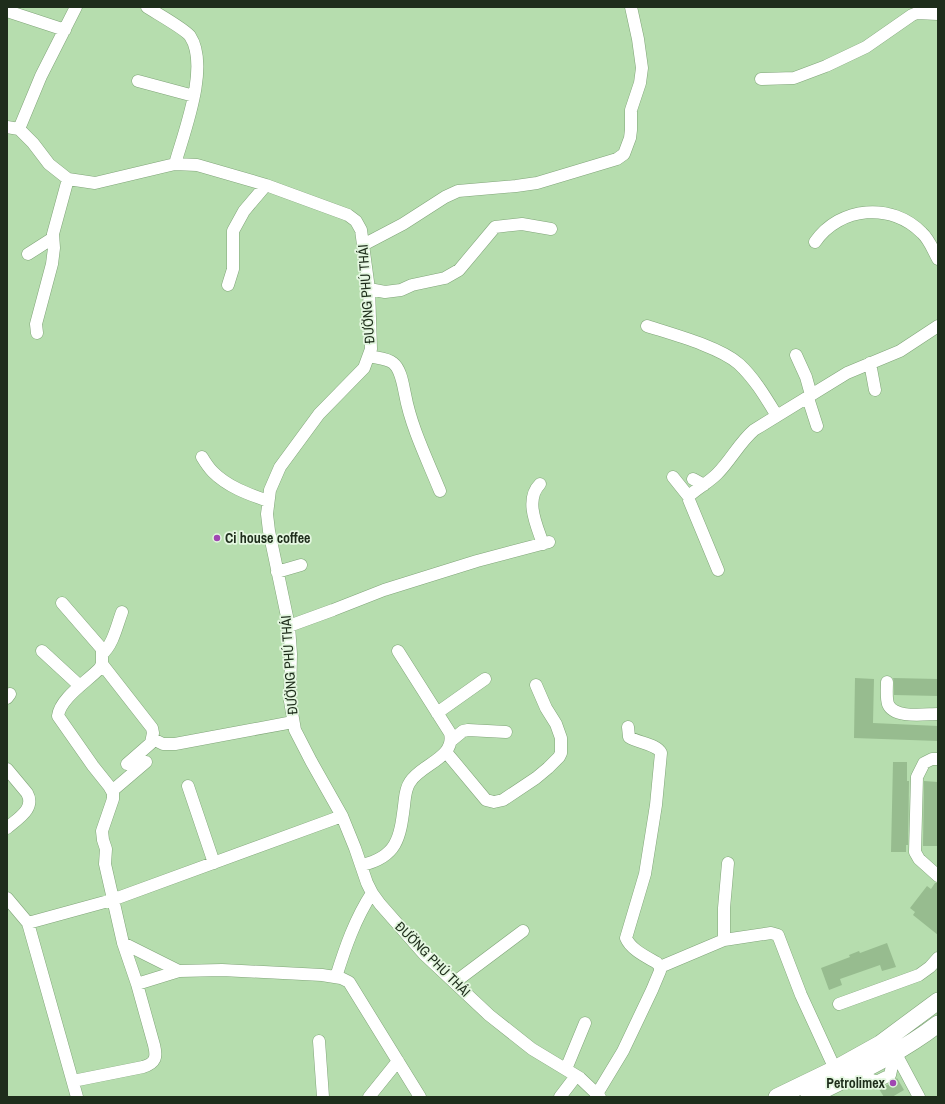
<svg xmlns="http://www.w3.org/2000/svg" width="945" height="1104" viewBox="0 0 945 1104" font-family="'Archivo Narrow',sans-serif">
	<rect width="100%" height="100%" fill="#b6ddae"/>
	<path fill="#97bc8f" d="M855,678L874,679L873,723L938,726V741L854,738Z
		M893,678L938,679V696L894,695V682Z
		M893,762H907V781H909L908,845H906V852H891Z
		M924,781L938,782V846H923Z
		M935,883H938V935L913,915L915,912L910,908L927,886L931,889Z
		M887,943L896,967L882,971L880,965L840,979L842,985L829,990L821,968L850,957L849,955L859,951L860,953Z
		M897,1078L904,1090L892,1097H884L879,1089L893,1082Z"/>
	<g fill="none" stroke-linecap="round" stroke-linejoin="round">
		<g stroke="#80a579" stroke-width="13">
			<path id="minor" d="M147,7C156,13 185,29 190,36C210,66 184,132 175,164
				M7,11L65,30
				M761,79L794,78L826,66L866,47L912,15L917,13L938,14
				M138,81L194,96
				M7,127L19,129L33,143L49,164L68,179L95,183L175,164L197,165L266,185L348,215L356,221L361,230L369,289L371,349L364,368L319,414L280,467L270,490L267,514L269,531L289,626L291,654L290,701L295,730L311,761L342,816L355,848L367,883L372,893L380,904L424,954L489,1015L532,1049L580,1078L600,1097
				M19,129L41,76L76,7
				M815,242C840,206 892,202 922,233C929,239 933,250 938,259
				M363,245L403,224L445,197L458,191L516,186L537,183L617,159L624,154L630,138L631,130V110L640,83L642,68L638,39L631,7
				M28,254L53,238
				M228,285L233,269V231L244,211L266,185
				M369,289L385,292L401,290L412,285L445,278L459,270L495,227L522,224L551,229
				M647,326C672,334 720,347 739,364C755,379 766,398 777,416
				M37,333L36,324L52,264L54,248L53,234L68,179
				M796,355L806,377L811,395
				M369,356C376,358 387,358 393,363C401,369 403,385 405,394C411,427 427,459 440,491
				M870,363L875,390
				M808,398L817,426
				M202,457C205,462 209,468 213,472C228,487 248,494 268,501
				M673,477L689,497
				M693,479L704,485
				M540,484C524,500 537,526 543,544
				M718,570L689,500V496C698,488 709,482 717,474C731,460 739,443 754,430L847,373L900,351L938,326
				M277,572L301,565
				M62,603L102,649V664L100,668C88,681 60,698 58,716L93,766L109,786L113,793V799L102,831L103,840L106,849L105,864L123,943L137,984L179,971L222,970L322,975L341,978L349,982L420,1097
				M289,626L333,610L384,590L477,561L549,542
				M42,651L80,686
				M102,654C113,645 117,625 122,612
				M102,664L152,728L153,733L151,743L127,764
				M887,682C887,689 886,698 888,704C894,719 925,714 938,714
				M7,698L10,694
				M437,713L485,679
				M153,739L163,744H175L293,722
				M452,740L463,731L468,730L506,732
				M446,752L486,800L494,802L503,800L536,778L548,768L559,757L561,753V738L556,724L546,708L536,685
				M938,759H932L924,763L917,777L915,852L919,859L938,876
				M7,769L27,793C36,809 17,819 7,828
				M188,786L214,863
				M112,791L146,762
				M362,865C397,857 400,838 404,806C405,798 405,789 410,782C421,764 456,758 450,733L398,651
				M7,898L28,923L77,1097
				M28,923L112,900L342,816
				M724,940L771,933L778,935L801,995L835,1069
				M123,943L179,971
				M660,967L724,940V908L728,863
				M336,977C345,948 355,919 372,893
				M455,982L523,931
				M839,1004L919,975L930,967L938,958
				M319,1041L323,1097
				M895,1052L919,1097
				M566,1069L585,1023
				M857,1073L876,1082L890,1075L895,1052
				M73,1081L143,1067C156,1063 157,1057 154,1045L137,984
				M597,1094L623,1051L652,990L660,971V967L657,963C647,957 631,950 626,938L645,874L656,805L661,753C657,744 638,743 629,737L628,727
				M369,1097L398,1061
				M560,1097L576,1076"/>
		</g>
		<g stroke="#80a579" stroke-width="18">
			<path id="highway" d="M777,1097L835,1069L880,1044L938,1001
				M809,1097C853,1075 899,1054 938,1024"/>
		</g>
		<use href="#minor" stroke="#fff" stroke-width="12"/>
		<use href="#highway" stroke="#fff" stroke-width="17"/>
	</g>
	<g fill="#a047b2" stroke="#e4f7e0" stroke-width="1.5">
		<circle cx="217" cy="538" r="4"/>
		<circle cx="893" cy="1083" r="4"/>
	</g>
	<g text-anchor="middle" stroke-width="3.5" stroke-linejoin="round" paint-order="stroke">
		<g font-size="14" fill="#1e2d1b" stroke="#e4f7e0">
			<text transform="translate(366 294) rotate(-94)" y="5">ĐƯỜNG PHÚ THÁI</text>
			<text transform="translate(289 665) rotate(-94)" y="5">ĐƯỜNG PHÚ THÁI</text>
			<text transform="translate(433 959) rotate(45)" y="5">ĐƯỜNG PHÚ THÁI</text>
		</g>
		<g font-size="14" font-weight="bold" fill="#1e2d1b" stroke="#e4f7e0" text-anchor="start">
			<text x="225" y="543">Ci house coffee</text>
			<text x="885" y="1088" text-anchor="end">Petrolimex</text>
		</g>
	</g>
	<rect width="945" height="1104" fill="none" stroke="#1e2d1b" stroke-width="16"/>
</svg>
